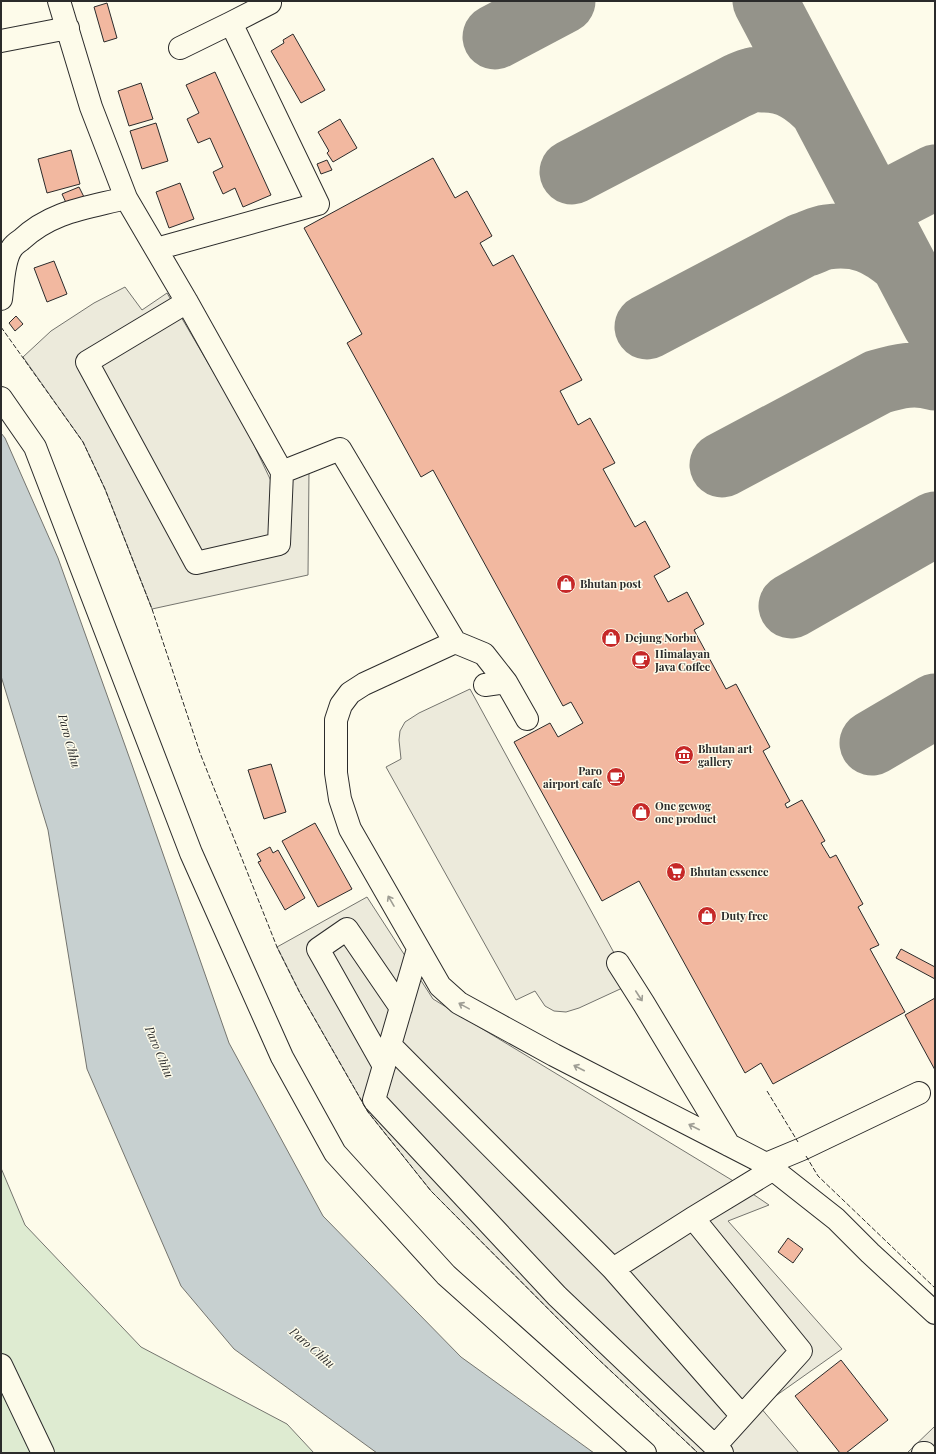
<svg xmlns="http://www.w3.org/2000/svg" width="936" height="1454" viewBox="0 0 936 1454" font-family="'Playfair Display',serif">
	<rect width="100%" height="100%" fill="#fdfbea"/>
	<path fill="#deebd1" stroke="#74746e" d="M1,1168L25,1225L141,1347L287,1424L314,1453H1Z"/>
	<path fill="#eceadb" stroke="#74746e" d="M125,287L142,310L167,293L245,426L271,481L309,470L308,575L152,609L105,489L83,442L23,357L51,331L94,303Z
		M470,689L631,984L579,1008L566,1012L554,1011L545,1006L535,991L516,1000L386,767L401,759L399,740L400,731L405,722L419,713Z
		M367,897L433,999L735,1182L769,1205L728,1221L842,1349L760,1407L799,1453H698L597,1358L431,1191L368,1112L300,993L277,947Z
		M934,1427H935V1453H907Z"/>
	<path fill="#c7d0d0" stroke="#74746e" d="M1,433L5,438L58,558L132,765L229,1043L323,1216L461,1357L594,1453H377L234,1349L181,1286L87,1069L48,830L1,676Z"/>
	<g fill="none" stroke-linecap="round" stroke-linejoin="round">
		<path stroke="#94938a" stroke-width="65" d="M765,1L935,324
			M495,37L563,1
			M572,172L737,86C742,84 747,81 752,80C756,79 761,80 764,80C789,80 806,92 822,109
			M875,208L935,177
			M647,327L803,245C811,243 819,238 827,237C859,233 878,242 902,262
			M722,465L878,382C899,376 914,372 935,378
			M791,606L935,524
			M872,743L935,706"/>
	</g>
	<path fill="#f2b8a0" stroke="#2b2b2b" d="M107,3L117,38L104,42L94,7Z
		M293,34L325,90L301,103L271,51L284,43L283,40Z
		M215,72L271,195L243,207L235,188L223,194L213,172L223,167L210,138L198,143L187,119L199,113L186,85Z
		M141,83L153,119L129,126L118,91Z
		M340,119L357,148L333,162L327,153L329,151L318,132Z
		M156,123L168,161L142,169L130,131Z
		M71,150L80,184L47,193L38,159Z
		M433,158L455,198L467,191L492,236L480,243L493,266L513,255L582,380L560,391L578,425L590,418L615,463L603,469L635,527L645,521L670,567L654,576L668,602L687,592L704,624L694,630L726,689L736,684L770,747L763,751L790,801L785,804L787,808L802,800L825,841L821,843L830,858L836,855L863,904L858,907L879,945L870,949L905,1012L773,1084L761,1063L745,1073L639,881L602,901L514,742L550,723L558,737L583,723L571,702L563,706L433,470L421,477L347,343L362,334L304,228Z
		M327,160L332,170L321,174L317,164Z
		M180,183L194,219L169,228L156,192Z
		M79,187L85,199L68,207L62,194Z
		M54,261L67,294L47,302L34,268Z
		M16,316L23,324L15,331L9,323Z
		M271,764L286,812L264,819L248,770Z
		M315,823L352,889L318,907L282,841Z
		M270,847L273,853L278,850L305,898L285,910L258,862L261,861L257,854Z
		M901,949L935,967V979L896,958Z
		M935,998V1070L905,1015Z
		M788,1238L803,1249L793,1263L778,1252Z
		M841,1360L888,1420L846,1453H840L795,1396Z"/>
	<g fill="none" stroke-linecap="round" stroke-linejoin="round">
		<g stroke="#2b2b2b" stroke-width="24">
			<path id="minor" d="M59,1L91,107L126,198L187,302L282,472L340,449L455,642
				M1,41L68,28
				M180,48L231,23L270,3
				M156,249L318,204L231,23
				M1,299C3,285 3,260 12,248C14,245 18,242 21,240C52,211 87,208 126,198
				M187,302L87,362L196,563L279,544L282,472
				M1,398L35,447L191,853L282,1057L335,1153L446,1275L645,1453
				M485,685L506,682
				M527,719L506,682L484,654L455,642L364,684L350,693L341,705L336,720V773L340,799L350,829L440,986L459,1003L554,1055L766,1164L836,1219L870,1253L935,1313
				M418,949L374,1100L557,1296L722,1453
				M618,963L644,1004L729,1145
				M390,1045L613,1269L693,1218L772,1170
				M384,1066L318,949L347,929L401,1008
				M766,1164L802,1149L919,1093
				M693,1218L801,1351L715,1446
				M613,1269L742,1416
				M1,1365L43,1453
				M923,1453H925"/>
		</g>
		<use href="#minor" stroke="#fdfbea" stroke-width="22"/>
		<path stroke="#2b2b2b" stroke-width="1" stroke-dasharray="5 2" stroke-linecap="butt" d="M1,327L83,442L105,489L152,609L200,753L277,947L300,993L368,1112L431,1191L597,1358L698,1453
			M767,1091L798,1142
			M806,1156L818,1176L935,1288"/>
	</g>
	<defs><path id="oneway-shaft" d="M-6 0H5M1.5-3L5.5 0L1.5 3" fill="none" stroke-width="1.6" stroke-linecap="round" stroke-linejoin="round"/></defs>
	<g stroke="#9e9d94">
		<use href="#oneway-shaft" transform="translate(391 901) rotate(-120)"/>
		<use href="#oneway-shaft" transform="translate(639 996) rotate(57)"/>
		<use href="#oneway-shaft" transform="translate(464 1006) rotate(-151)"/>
		<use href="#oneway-shaft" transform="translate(579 1068) rotate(-153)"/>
		<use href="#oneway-shaft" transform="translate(694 1127) rotate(-153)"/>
	</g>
	<defs>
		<g id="shop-disc" transform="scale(1)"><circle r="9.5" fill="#c62828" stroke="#fdfbea"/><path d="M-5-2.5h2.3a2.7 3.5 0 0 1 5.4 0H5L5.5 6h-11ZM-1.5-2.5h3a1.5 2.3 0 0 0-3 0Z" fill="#fff"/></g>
		<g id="cafe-disc" transform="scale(1)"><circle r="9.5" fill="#c62828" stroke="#fdfbea"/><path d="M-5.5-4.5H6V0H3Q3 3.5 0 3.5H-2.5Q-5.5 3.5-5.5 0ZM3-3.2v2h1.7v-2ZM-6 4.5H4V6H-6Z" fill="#fff"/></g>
		<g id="museum-disc" transform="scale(1)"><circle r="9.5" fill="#c62828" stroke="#fdfbea"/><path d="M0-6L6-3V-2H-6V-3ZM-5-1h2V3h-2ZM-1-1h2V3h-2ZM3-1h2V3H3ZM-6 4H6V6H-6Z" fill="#fff"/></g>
		<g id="supermarket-disc" transform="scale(1)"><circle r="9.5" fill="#c62828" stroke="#fdfbea"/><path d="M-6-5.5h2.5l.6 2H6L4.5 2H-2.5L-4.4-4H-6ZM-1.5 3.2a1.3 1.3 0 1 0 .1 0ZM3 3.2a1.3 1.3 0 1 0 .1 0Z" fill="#fff"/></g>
	</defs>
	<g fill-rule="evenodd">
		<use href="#shop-disc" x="566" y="584"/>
		<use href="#shop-disc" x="611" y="638"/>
		<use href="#cafe-disc" x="641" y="660"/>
		<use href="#museum-disc" x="684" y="755"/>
		<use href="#cafe-disc" x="616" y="777"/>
		<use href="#shop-disc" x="641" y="812"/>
		<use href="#supermarket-disc" x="676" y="872"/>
		<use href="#shop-disc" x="707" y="916"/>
	</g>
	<g text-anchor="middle" stroke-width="3" stroke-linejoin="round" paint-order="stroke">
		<g font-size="11" font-weight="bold" fill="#2b2b2b" stroke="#fdfbea" text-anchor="start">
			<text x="580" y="588">Bhutan post</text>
			<text x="625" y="642">Dejung Norbu</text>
			<text x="655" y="658">Himalayan<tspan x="655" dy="13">Java Coffee</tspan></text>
			<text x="698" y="753">Bhutan art<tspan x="698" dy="13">gallery</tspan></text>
			<text x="602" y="775" text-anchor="end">Paro<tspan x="602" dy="13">airport cafe</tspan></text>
			<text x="655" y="810">One gewog<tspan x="655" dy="13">one product</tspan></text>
			<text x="690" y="876">Bhutan essence</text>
			<text x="721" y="920">Duty free</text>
		</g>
		<g font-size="12" font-style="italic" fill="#2b2b2b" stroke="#fdfbea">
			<text transform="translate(69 741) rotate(75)" y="4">Paro Chhu</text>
			<text transform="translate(159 1052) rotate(67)" y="4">Paro Chhu</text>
			<text transform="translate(312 1348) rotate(41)" y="4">Paro Chhu</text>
		</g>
	</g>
	<rect width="936" height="1454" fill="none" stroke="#2b2b2b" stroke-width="4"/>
</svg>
